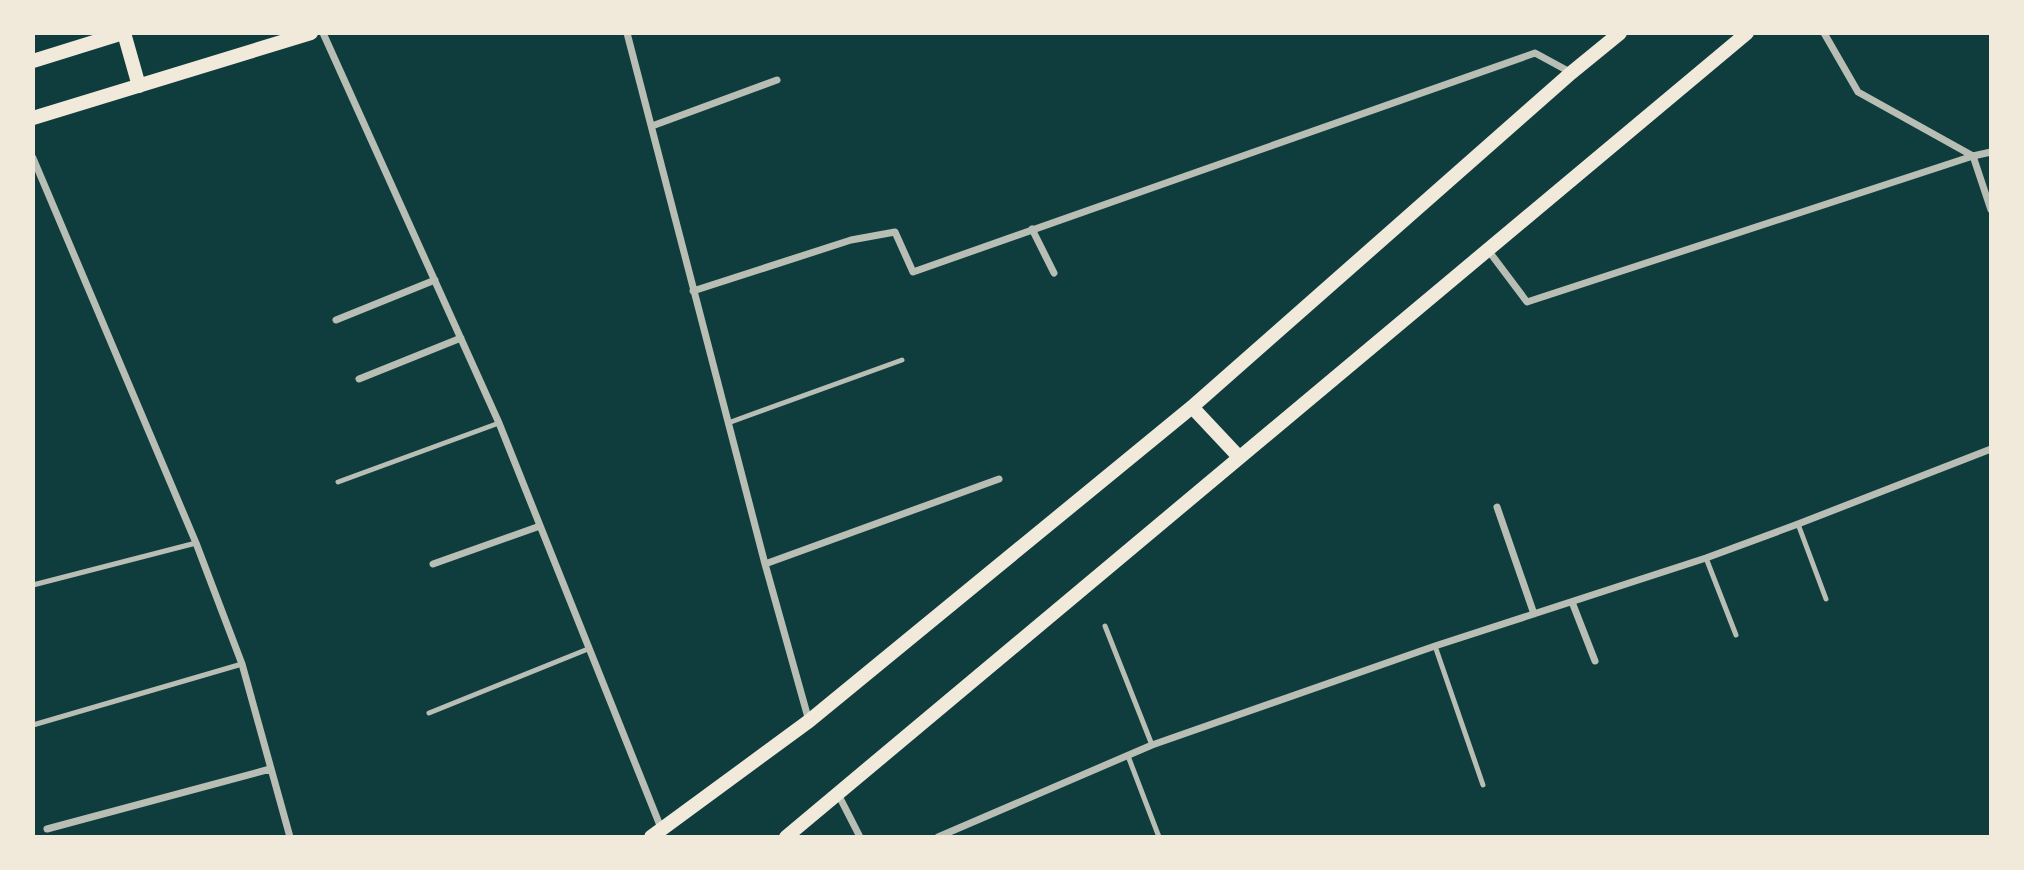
<svg xmlns="http://www.w3.org/2000/svg" width="2024" height="870" viewBox="0 0 2024 870" font-family="Mulish,sans-serif">
	<rect width="100%" height="100%" fill="#0f3d3e"/>
	<g fill="none" stroke-linecap="round" stroke-linejoin="round">
		<path stroke="#b8beb3" stroke-width="5" d="M728,423L902,360
			M338,482L499,423
			M1798,524L1826,599
			M1706,558L1736,635
			M33,585L196,543
			M1105,626L1152,745
			M1435,646L1483,785
			M429,713L588,649
			M33,725L242,664
			M1128,756L1159,837"/>
		<path stroke="#b8beb3" stroke-width="7" d="M323,33L499,423L661,828
			M627,33L765,564L809,721
			M1824,33L1858,92L1973,156
			M652,126L777,80
			M1973,156L1991,210
			M33,158L196,543L242,664L290,837
			M1032,229L1054,273
			M1488,250L1527,302L1973,156L1991,152
			M693,291L851,240L895,232L913,272L1535,53L1570,72
			M336,320L435,280
			M359,379L461,338
			M1497,507L1534,614
			M433,564L540,526
			M765,564L999,479
			M1572,602L1595,661
			M838,794L860,837
			M47,829L270,769
			M938,837L1152,745L1435,646L1706,558L1798,524L1991,449"/>
		<path stroke="#f1e9da" stroke-width="14" d="M124,33L139,86
			M33,61L123,33
			M33,118L311,33
			M1192,407L1239,457
			M651,837L809,721L1192,407L1571,73L1620,33
			M786,837L1747,33"/>
	</g>
	<rect width="2024" height="870" fill="none" stroke="#f1e9da" stroke-width="70"/>
</svg>
